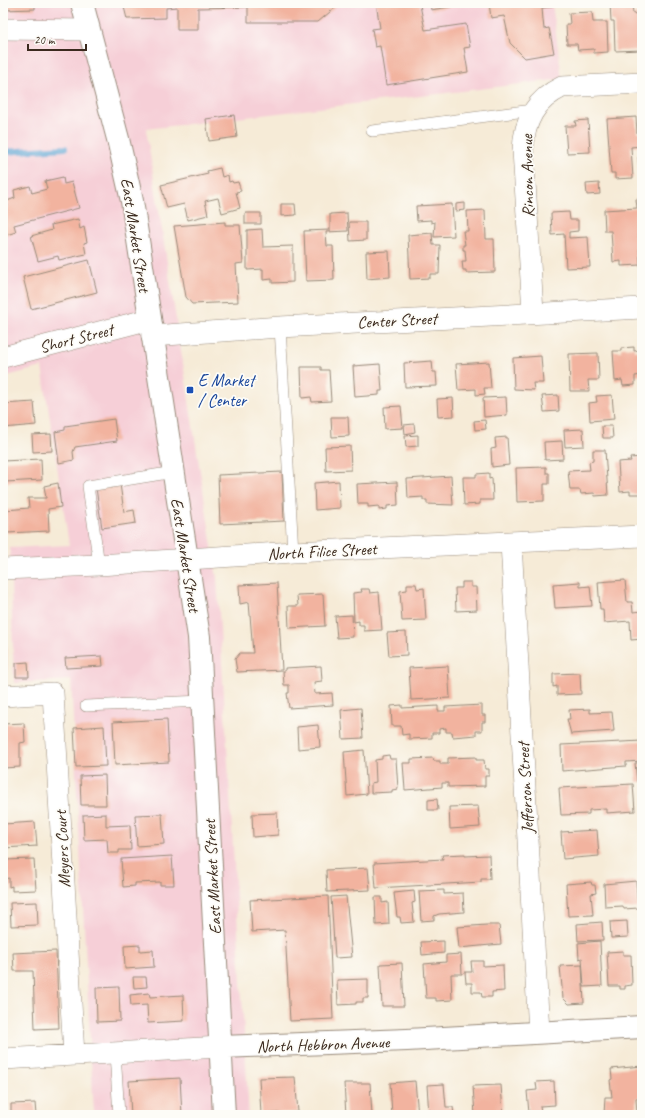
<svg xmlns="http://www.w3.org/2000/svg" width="645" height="1118" viewBox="0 0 645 1118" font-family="Caveat,sans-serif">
	<rect width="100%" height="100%" fill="#fdfcf7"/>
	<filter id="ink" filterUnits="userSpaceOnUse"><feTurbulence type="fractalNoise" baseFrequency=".025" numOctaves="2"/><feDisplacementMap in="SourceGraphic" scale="8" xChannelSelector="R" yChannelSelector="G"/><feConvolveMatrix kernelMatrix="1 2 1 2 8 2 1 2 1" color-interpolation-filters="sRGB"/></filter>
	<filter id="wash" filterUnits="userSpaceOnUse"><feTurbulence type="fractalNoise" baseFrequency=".012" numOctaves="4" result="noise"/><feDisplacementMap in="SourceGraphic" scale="16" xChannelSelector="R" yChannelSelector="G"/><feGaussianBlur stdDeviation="0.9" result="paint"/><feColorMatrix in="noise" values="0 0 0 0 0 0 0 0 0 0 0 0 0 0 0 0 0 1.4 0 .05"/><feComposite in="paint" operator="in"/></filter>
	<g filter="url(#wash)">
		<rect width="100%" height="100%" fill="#f6ebd7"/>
		<path fill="#f6cfd7" d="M3,3H552L562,79L146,129L217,578L249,1115H94L71,680L14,683L10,548L69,545L42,367L3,377Z"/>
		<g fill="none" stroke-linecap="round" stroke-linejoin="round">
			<path stroke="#5ba2d1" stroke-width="6" d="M3,152L65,148"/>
		</g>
		<g id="blocks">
			<path fill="#f2b39f" d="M3,3H35V9L3,10Z
				M123,3H336V7L318,22H248V7L198,8V30H177V7L166,8V18L127,19Z
				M376,3H427L420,5L425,30L466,24L470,47L464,48L468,72L386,85L380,46L375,47L372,29L380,28Z
				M430,3H467V4L431,10Z
				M489,3H551L552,7L542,8L543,20L544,29L549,28L554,53L525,58L510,43L504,16L491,18Z
				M610,3H632L633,14L639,13V17L642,16V50L615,51L614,21H611Z
				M592,12L593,22H607L608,52L594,53V49L578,50L577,44H567L566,24H570L569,13Z
				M234,115L237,137L209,141L206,119Z
				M636,117L637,133L642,132V146L631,147L633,178L615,179V173H611L607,119Z
				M588,120L590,152L567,153L565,126H576L575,121Z
				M638,157H642V175H639Z
				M220,168L222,177L228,175L229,182L232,181L233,183L238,182L241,191L236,192L240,208L222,213L218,198L205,201L208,215L188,220L184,204L167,208L161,185L208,174L207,171Z
				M63,177L64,184L72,182L79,208L14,225L16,232L3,236V208L8,206L7,201L15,198L14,190L30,186L32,193L47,189L45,181Z
				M599,183L600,194L587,195L586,184Z
				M636,199H642V228L638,229L640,265L621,266V261L613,262L611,231H605L604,210L637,208Z
				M465,203V210L456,211V204Z
				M281,204H295L296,215L281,216Z
				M452,204L454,236L434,237L435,222L431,223V220L417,221L416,206Z
				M485,210L486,239H494L495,272L466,273V270H463L462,261H466L465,250H463V245H465L463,231H468L467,211Z
				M569,212L570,220H578V231L569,232V238L588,237L590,267L566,268L564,234L552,235L551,213Z
				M245,213H261V224H245Z
				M347,213L348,231L326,232L327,246H333L334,280L306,281L304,231L330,230V214Z
				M78,219L80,229L84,227L87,242L84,243L86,254L59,260L58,256L38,261L31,236L52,230L51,225Z
				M225,222V225H240L243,263L236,264L238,302L192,304L186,297L174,226Z
				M349,222H366V240L350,241Z
				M262,229L263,247L293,246V282L272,283V279L263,280V269L247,270V230Z
				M432,233L433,245H440L439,274H430V278L410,279L408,235Z
				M389,251L390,277L367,279L366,252Z
				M89,260L97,292L31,309L23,277Z
				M634,347V351L642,350V375L635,376V385L623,386L622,380L615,381L613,351H621V348Z
				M598,353L599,380H588L589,391H570L569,354Z
				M541,356L543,383H533L534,390L514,389L513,358Z
				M432,361L433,372H436L437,386L405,387L404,363Z
				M489,362L491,388H484L485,394L476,395V389L458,390L456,364Z
				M380,364L382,391H379V395L355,397L353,366Z
				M301,367H321V370H329L331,401L312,402L311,397L302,398Z
				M558,395L559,411L544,412L542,396Z
				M612,395L614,419L590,421L589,403L597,402L596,396Z
				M506,397L507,415L484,417L483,398Z
				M453,398L454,416L438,417L437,399Z
				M34,402L36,425L3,428V404Z
				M401,406L403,428L385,429L384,407Z
				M331,417H348L349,436L332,437Z
				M114,419L117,441L75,447L73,452L74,460L59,463L55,432L65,430V426Z
				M485,420L486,429L475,430L474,421Z
				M414,424L415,432L405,434L404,425Z
				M602,426H612L613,438H603Z
				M583,429L584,446L565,447L564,430Z
				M51,434L52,451L33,452L32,435Z
				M418,435V446L406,447L405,436Z
				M507,437L509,465L492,467L491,449L496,448L495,438Z
				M562,441L563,459L545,460L544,442Z
				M350,446L351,470L326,471L325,447Z
				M593,450H605L608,495L595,496L594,493L581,494L580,490H570L568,471L590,470L589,462L593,461Z
				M642,457V494H630V491L620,492L618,462L631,461L630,458Z
				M41,459L42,480L5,482L3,461Z
				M546,467V473H549V484H544V501L517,502L516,468Z
				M282,472L284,521L220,524L218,475Z
				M489,473V479L492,478L493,500H480V504L464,505L463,477H476V474Z
				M451,476L453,505L427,504V500H423V497L408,498L407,479Z
				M339,481L340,508L315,510L314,483Z
				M397,482L398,505L387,506V509L379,510V506L368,507V504H358L357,484Z
				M58,483L61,507L48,509L49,531L7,533L6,510L29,508L28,498H46L44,486Z
				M120,484L124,512L134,510L136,523L102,528L96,488Z
				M625,580L627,602H632L633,612L642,611V639L631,640L630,621L604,623L603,609H600L598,582Z
				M462,582H471V587H476L477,610L456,611L455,588H462Z
				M580,582V587L590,586L592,606L555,608L553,584Z
				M277,583L282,670L237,672L235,659L240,653H253L249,602L240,604L239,585Z
				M407,584H416L417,589L424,588L426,620L402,621L400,591L407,590Z
				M361,589H369L370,593L379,592L382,630L364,631V625H359V621L354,622L353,593L362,592Z
				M323,594L325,626L289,628L288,606H298L297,595Z
				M352,615L353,637L337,638L335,616Z
				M406,632L407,655L389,656L387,633Z
				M3,647H7V670H3Z
				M102,656L103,666L66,668L65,658Z
				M28,662L29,677H16V663Z
				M321,666L322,681L314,682L315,694L332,693L333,705L289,708L287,693H289V685H284L283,671H285V668Z
				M448,666L450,698L411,700L409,668Z
				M580,673L581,694L557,695V686L553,687V674Z
				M402,705V708L438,706V711H445V707L482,705V715H485V722H482V731H476V735L453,737L452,732H446V728L439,729V733H432V738L409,739V734L402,735L401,726H392L391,706Z
				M361,708L363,738L343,739L341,710Z
				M590,709V713L612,712L614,731L571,734L567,719H570L569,710Z
				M167,719L169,762L115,765L113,722Z
				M24,723L25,742L20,743V767L3,768V724Z
				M318,725L320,747L298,749L297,727Z
				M104,726L106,766L76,767L74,728Z
				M642,741V761L626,762V766L562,771L561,745Z
				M364,750L367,794L347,796L344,752Z
				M389,755L390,759H396L398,789L392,790V792L371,793V783L376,782L375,760L382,759V756Z
				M476,757V760H484L485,769H489V776H485V786L448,787V783H442V787L405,790L403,763H411V759L433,758L434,761H440V764H448V758Z
				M635,763H642V782H637Z
				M105,775L106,805H81L80,776Z
				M633,784L635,811L606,813V809L589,810V814L561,815L559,788Z
				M437,799L438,810H428V800Z
				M478,806L480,827L450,829L449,807Z
				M277,813L278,835L253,837L252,814Z
				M106,814V826L130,825L131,850H119V853H108L107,839L84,840L83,815Z
				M162,814L164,844L137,846L135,815Z
				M35,822L37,846L3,848V824Z
				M597,830L599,856L563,859L561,832Z
				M465,854V856L489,855L490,879H481V882L376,888L374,863L443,859L442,855Z
				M172,856L174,885H160V882L135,883V886L123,887L121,859Z
				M34,859L36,890L12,891V886L9,887V878L3,879V860Z
				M368,868L370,890L327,892L326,870Z
				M636,881L638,908L624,909L623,906L605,907L604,884Z
				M591,882L592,885H595L596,893L591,894L593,915L568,916L566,884Z
				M444,890V894L463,893L464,912L439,914L434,916V920L421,921L419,891Z
				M414,891L415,902L412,903L414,922L401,923L400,917H397L394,893Z
				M328,896L333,1019L290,1021L285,930L252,932L250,900Z
				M346,896L352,957L335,958L331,897Z
				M375,897H382V903L388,902L389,924L376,925Z
				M37,902L38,925L11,926L10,903Z
				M627,921L628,937L611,938L610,922Z
				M602,922L603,940L578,941L577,924Z
				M487,925H499L501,944L459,948L457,927Z
				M444,941V953L422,955L421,942Z
				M600,941L602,986L584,987L582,958L579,959L578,943Z
				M140,945V951L153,950L154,967L125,969L124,946Z
				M56,951L59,1028L35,1029L33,971H14L13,953Z
				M623,951V955H631L632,985L625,986V989H620V986H609L607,952Z
				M461,954L462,974H451L452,1000L436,1001V998H426L424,964L446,962V955Z
				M471,961H483V966L503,965L504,991L492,992V997H482L481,992H472V983H466L465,972H472Z
				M402,963L404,1006H382L380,964Z
				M582,965L584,1003L569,1004L563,998L560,966Z
				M133,977H146L147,987L134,988Z
				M368,979V998H363V1002H356V1004L338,1005L337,980Z
				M119,987L120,1021L97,1022L96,988Z
				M149,993L150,997L183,995L184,1021L148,1023L147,1005L131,1006L130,995Z
				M642,1066V1097L636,1098L637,1115H604L605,1097H612L610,1080L612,1079L611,1069Z
				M295,1077L298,1112L261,1114L259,1078Z
				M180,1078L182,1115H131L129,1081Z
				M415,1081L418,1115H392L390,1083Z
				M554,1081L555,1105L540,1106L541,1112L529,1113L527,1091L537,1090L536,1082Z
				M344,1083H370L372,1115H346Z
				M444,1084L446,1107H453L454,1115H429L427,1085Z
				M501,1085L503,1113L475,1115L473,1086Z
				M35,1103L36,1115H11V1104Z"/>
		</g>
	</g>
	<g filter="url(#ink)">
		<use href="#blocks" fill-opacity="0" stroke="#988a7a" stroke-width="1"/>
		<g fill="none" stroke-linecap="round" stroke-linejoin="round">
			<g stroke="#988a7a" stroke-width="12">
				<path id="lane" d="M372,131L533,110
					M280,327L293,552
					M99,565L88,486L174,472
					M86,706L203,701
					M115,1053L119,1115"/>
			</g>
			<g stroke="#988a7a" stroke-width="22">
				<path id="street" d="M3,29L89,30
					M533,312L523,150C524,121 535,100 562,87L642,83
					M152,336L280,327L642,308
					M3,357L150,319
					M511,543L539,1032
					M3,569L99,565L293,552L642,536
					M3,696L53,693L74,1055
					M3,1059L221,1047"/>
			</g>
			<g stroke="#988a7a" stroke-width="24">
				<path id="secondary" d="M82,3L118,139L132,201L199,637L224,1115
					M221,1047L407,1040L642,1027"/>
			</g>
			<use href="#lane" stroke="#fff" stroke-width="11"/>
			<use href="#street" stroke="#fff" stroke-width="21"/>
			<use href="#secondary" stroke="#fff" stroke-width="22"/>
		</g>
	</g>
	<rect fill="#1a4fb4" stroke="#fdfcf7" stroke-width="1.5" x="186" y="386" width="8" height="8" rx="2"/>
	<g text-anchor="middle" stroke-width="3.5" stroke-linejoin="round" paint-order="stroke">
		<g font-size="17" fill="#3b2a1e" stroke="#fdfcf7">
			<text transform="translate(527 176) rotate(-91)" y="6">Rincon Avenue</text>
			<text transform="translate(136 235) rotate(81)" y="6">East Market Street</text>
			<text transform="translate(397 320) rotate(-3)" y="6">Center Street</text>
			<text transform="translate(76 338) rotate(-14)" y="6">Short Street</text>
			<text transform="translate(322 551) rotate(-3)" y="6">North Filice Street</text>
			<text transform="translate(186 555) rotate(81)" y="6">East Market Street</text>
			<text transform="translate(525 788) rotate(-93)" y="6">Jefferson Street</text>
			<text transform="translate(62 849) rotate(-93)" y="6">Meyers Court</text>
			<text transform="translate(212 877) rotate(-93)" y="6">East Market Street</text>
			<text transform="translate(323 1044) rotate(-2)" y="6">North Hebbron Avenue</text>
		</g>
		<g font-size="17" fill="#164399" stroke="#fdfcf7" text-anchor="start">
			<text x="198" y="386">E Market<tspan x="198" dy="20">/ Center</tspan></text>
		</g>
	</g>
	<rect width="645" height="1118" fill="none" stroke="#fdfcf7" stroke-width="16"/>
	<path d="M28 44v6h58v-6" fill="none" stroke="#3b2a1e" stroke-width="2"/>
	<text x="34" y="44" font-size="12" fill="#3b2a1e" stroke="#fdfcf7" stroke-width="3" paint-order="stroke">20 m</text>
</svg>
